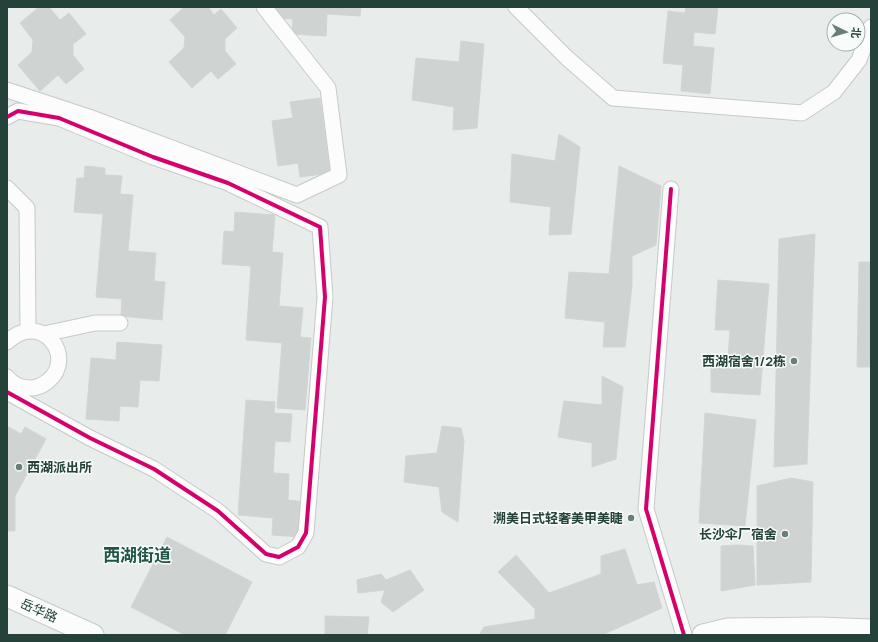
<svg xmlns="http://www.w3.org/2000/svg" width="878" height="642" viewBox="0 0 878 642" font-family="Manrope,'Noto Sans SC',sans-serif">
	<rect width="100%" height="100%" fill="#e8edeb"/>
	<path fill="#cfd4d2" stroke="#d1d6d4" d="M39,7H49L60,20L69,13L86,34L73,44V55L84,69L66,84L58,75L40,91L18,65L32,52L33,40L20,23Z
		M184,7H208L214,15L221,9L237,28L225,39V51L236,64L218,79L211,71L192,88L169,62L184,48L185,37L170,20Z
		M277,7H361L360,16L327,14L326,36L292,34L293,19L277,18Z
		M686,7H718L715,34L694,32L693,46L714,48L710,94L681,91L683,65L663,63L668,11L685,13Z
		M461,41L484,44L477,128L453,130L454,107L412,100L416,58L459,62Z
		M320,98L330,173L300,177L298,163L278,166L272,121L293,118L290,102Z
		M559,134L580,147L571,234L549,235L551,207L510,202L512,154L555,161Z
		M85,166L105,168V175L122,176L120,194L133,195L128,251L156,253L154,281L165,282L162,320L121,316L122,299L96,297L103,214L74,212L77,178H84Z
		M619,166L661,186L656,245L632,256V286L625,347H603L605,322L565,318L569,272L609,274Z
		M235,212L275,215L272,252L283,253L279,306L303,308L300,337L311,338L305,410L277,408L282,343L246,340L251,266L222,264L224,231L234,232Z
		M815,234L807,464L774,467L779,239Z
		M859,262H871V367H857Z
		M718,280L769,284L760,395L711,392V363L728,358L730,330H715Z
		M117,342L162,345L159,381L140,380L138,407L120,406L119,421L86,419L91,358L116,360Z
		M602,376L623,387L616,459L592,467V443L558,437L564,401L602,405Z
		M246,400L275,402L274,413L292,414L290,442L275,441L273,473L289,474L288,500L304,502L301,537L272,535L273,518L238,515Z
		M705,413L756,420L745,526L699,523Z
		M7,426L21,434L25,427L46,439L15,496V531H7Z
		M442,426L461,428L464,441L458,522L442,512L439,487L404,482L406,456L437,453Z
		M791,478L813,482L811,582L757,585V486Z
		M167,537L252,582L225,635H185L131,607Z
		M738,545L753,546L755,585L721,591V546Z
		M625,549L637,585L654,582L662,608L602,635H479L484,627L535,619V609L498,572L516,555L549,593L601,574V556Z
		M410,570L424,590L393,612L381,602L385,590L358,593L357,580L381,574L386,580Z
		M325,616L369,617L367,635H325Z"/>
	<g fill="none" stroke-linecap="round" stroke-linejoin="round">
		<g stroke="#c5cac8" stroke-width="17">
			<path id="street" d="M516,7L567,58L613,98L802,113L834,92L859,60L871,27
				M7,90L89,117L297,195L339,175L328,88L264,7
				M7,117L18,111L59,118L153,157L228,183L320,227L325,297L306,533L298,547L279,557L266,554L218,511L154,469L90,438L7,392
				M7,188L27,208L28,331
				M671,189L646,509L684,635
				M44,334L95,323H120
				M7,342C42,309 77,358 48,381C43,385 38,388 31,388C22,388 13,385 7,377"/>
		</g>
		<g stroke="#c3cbc8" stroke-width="23">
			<path id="secondary" d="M7,596L93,635
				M703,635L728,629L819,628L871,630"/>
		</g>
		<use href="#street" stroke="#fcfcfc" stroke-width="15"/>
		<use href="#secondary" stroke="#fcfcfc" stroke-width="21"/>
		<g stroke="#f7fbf9" stroke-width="6">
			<path id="cycleway" d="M7,117L18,111L59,118L153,157L228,183L320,227L325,297L306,533L298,547L279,557L266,554L218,511L154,469L90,438L7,392
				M671,189L646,509L684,635"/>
		</g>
		<use href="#cycleway" stroke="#d6006c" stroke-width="4"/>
	</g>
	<g fill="#697e78" stroke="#f7fbf9" stroke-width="1.5">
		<circle cx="794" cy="361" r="4"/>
		<circle cx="19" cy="467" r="4"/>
		<circle cx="631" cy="518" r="4"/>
		<circle cx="785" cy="534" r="4"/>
	</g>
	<g text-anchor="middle" stroke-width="3" stroke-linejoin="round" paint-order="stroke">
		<g font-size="13" font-weight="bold" fill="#24423a" stroke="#f7fbf9" text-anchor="end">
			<text x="786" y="366">西湖宿舍1/2栋</text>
			<text x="27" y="472" text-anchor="start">西湖派出所</text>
			<text x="623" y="523">溯美日式轻奢美甲美睫</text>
			<text x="777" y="539">长沙伞厂宿舍</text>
		</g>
		<g font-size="13" fill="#24423a" stroke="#f7fbf9">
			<text transform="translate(39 610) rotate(24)" y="5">岳华路</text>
		</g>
		<g font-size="17" font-weight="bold" fill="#1f5548" stroke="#f7fbf9">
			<text x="137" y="561">西湖街道</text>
		</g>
	</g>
	<rect width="878" height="642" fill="none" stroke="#24423a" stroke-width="16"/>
	<g transform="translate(846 32) rotate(95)"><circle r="19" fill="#f7fbf9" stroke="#a3b1ad"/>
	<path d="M0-3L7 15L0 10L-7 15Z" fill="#697e78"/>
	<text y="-6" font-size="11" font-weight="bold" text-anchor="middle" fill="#24423a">北</text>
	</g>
</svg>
